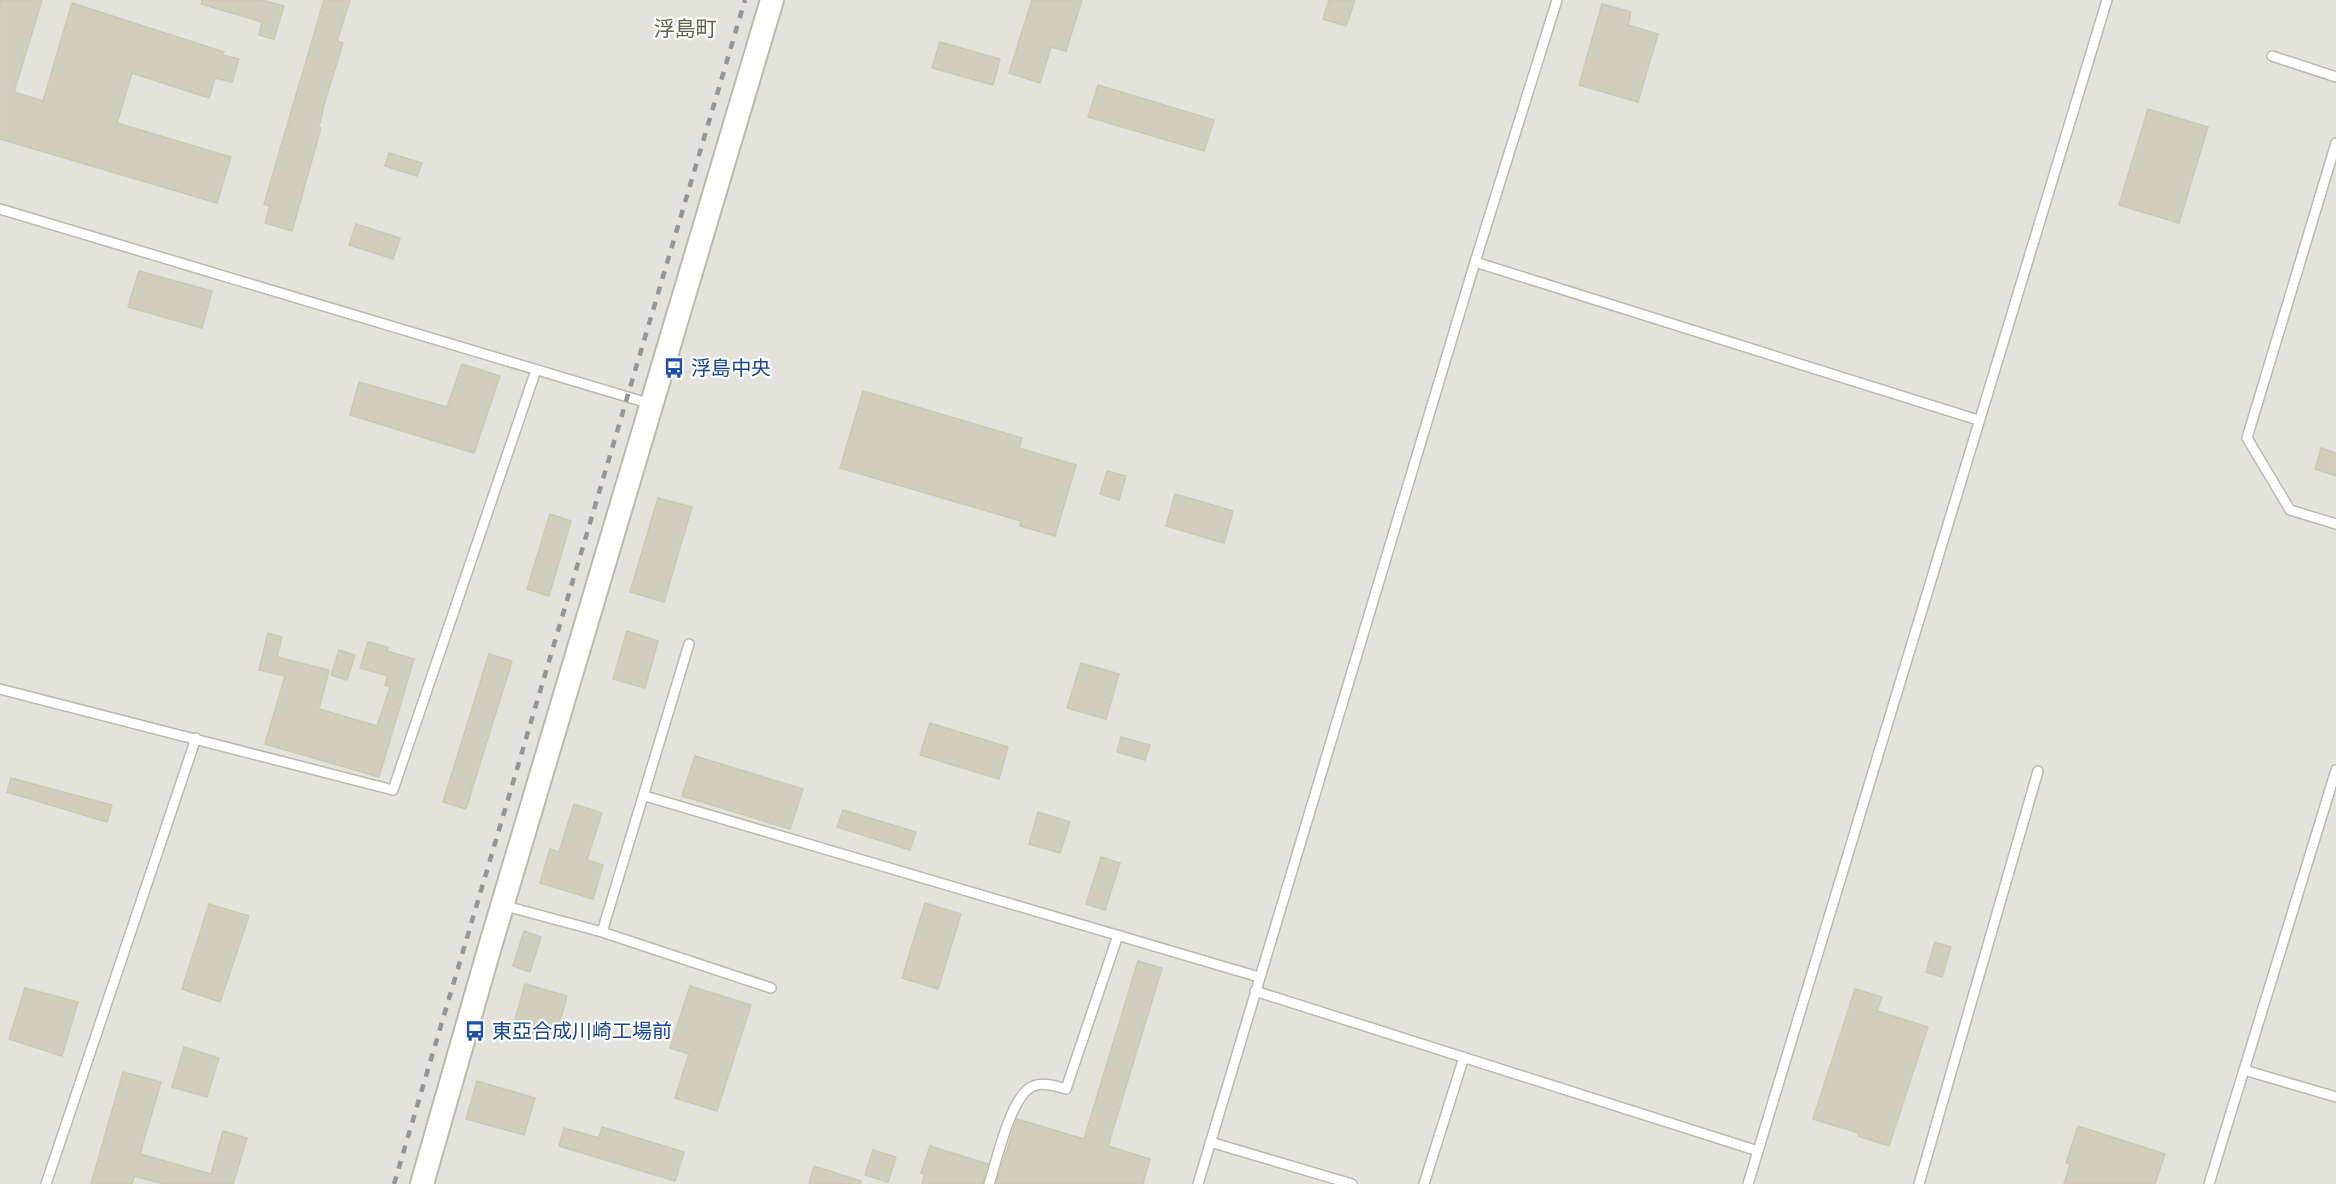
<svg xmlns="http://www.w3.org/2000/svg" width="2336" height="1184" viewBox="0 0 2336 1184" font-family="'Space Grotesk','Noto Sans JP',sans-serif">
	<rect width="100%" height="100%" fill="#f1f0e7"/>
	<path fill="#e4e2dc" d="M0,0H2336V1184H0Z"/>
	<path fill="#d2cebe" stroke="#ccc7b2" stroke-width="1.5" d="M0,0H42L14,92L43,101L72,3L224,52L223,55L239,59L232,82L215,78L209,98L132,73L117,123L231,157L217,203L0,139Z
		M202,0H262L284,6L274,39L259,35L262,22L201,4Z
		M324,0H350L337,41L343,43L324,105L319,127L321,128L292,231L265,223L270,206L264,204Z
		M1032,0H1082L1066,51L1051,47L1040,83L1009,73Z
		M1329,0H1355L1346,26L1323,19Z
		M1602,4L1631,12L1628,25L1658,34L1638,102L1579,85Z
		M940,42L1000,59L993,85L932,68Z
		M1098,85L1214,120L1204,151L1088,117Z
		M2148,109L2208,127L2179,223L2119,205Z
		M389,153L422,163L417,176L385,166Z
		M356,224L400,238L393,259L349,245Z
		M139,271L212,291L202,328L128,307Z
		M462,364L500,376L474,453L350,415L359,382L447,407Z
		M863,391L1022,438L1019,448L1076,465L1055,536L1020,526L1021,521L840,468Z
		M2321,448L2336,453V476L2315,469Z
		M1107,471L1126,476L1119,500L1100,494Z
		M1175,494L1233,511L1224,543L1166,526Z
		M658,498L692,507L664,602L630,592Z
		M550,514L571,521L549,596L527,589Z
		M627,631L658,641L645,688L613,679Z
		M268,633L282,637L277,657L329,670L319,709L377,726L390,687L385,685L388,676L360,668L368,642L388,647L387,651L414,659L379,777L265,744L285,676L259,670Z
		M339,650L355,655L347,680L331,675Z
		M489,654L512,661L466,809L443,802Z
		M1081,663L1119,674L1106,719L1067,708Z
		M930,723L1008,747L999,779L920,755Z
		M1121,737L1150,745L1145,760L1117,752Z
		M695,756L803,789L790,829L682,796Z
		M11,778L112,805L107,822L7,792Z
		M574,804L602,813L587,860L603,865L593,899L540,883L550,849L559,852Z
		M843,810L916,832L910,850L837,827Z
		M1038,812L1070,822L1060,853L1029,844Z
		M1101,857L1120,863L1105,910L1086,904Z
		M925,903L961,914L938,989L902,978Z
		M209,904L249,916L220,1002L182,989Z
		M524,931L541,937L530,972L513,966Z
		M1935,942L1951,947L1942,977L1926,972Z
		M1138,961L1162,968L1108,1146L1150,1159L1143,1184H996L1017,1119L1084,1139Z
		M525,984L567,996L555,1039L513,1027Z
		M690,986L751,1005L717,1111L675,1098L689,1054L670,1048Z
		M25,988L78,1002L62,1056L9,1039Z
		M1855,989L1882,997L1877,1011L1928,1027L1889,1146L1858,1136L1859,1133L1813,1119Z
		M184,1047L219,1058L207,1097L172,1087Z
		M123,1072L161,1082L140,1154L211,1174L223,1131L247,1138L233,1184H164L134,1176L132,1184H91Z
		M477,1081L535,1098L524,1135L466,1119Z
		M2078,1126L2165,1154L2155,1184H2064L2070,1164L2066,1163Z
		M602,1127L684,1152L675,1181L559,1146L564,1128L599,1138Z
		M930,1146L988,1164L982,1184H922L925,1174L921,1173Z
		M873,1150L896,1157L888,1182L865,1175Z
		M814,1166L861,1181L860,1184H809Z"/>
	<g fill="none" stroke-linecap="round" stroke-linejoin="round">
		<g stroke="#bcb9ab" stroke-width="12">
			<path id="service" d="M2272,56L2336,77
				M2336,143L2247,438L2290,510L2336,524
				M0,209L651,404
				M1475,262L1978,420
				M0,689L393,790L536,370
				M645,796L1259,977
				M502,905L602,932L771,988
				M602,932L689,644
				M1255,991L1758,1151
				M2244,1070L2336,1097
				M1210,1142L1352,1184
				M46,1184L196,738
				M989,1184C997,1161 1010,1096 1033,1086C1044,1082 1056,1086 1066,1089L1118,935
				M1198,1184L1475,262L1557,0
				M1424,1184L1464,1057
				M1748,1184L2107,0
				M1919,1184L2038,771
				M2209,1184L2336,770"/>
		</g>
		<g stroke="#bcb9ab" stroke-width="26">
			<path id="tertiary" d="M422,1184L489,950L772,0"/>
		</g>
		<use href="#service" stroke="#fff" stroke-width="9"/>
		<use href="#tertiary" stroke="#fff" stroke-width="22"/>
		<path stroke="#959595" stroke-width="4.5" stroke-dasharray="8 8" stroke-linecap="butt" d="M394,1184L745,0"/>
	</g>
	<defs>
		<g id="bus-bare" transform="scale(1.62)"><path d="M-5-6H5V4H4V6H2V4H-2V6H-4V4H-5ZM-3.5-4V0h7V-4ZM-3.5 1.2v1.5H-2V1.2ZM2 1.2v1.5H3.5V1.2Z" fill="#1a4fb4" stroke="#fff" stroke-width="2.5" paint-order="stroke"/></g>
	</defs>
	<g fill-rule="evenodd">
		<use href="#bus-bare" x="674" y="368"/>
		<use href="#bus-bare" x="475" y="1031"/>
	</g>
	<g text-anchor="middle" stroke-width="4.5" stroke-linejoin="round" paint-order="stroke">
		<g font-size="20" fill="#164399" stroke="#fff" text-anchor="start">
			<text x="691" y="375">浮島中央</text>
			<text x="492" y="1038">東亞合成川崎工場前</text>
		</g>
		<g font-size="21" fill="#65614f" stroke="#fff">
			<text x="685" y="36">浮島町</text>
		</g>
	</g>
</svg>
